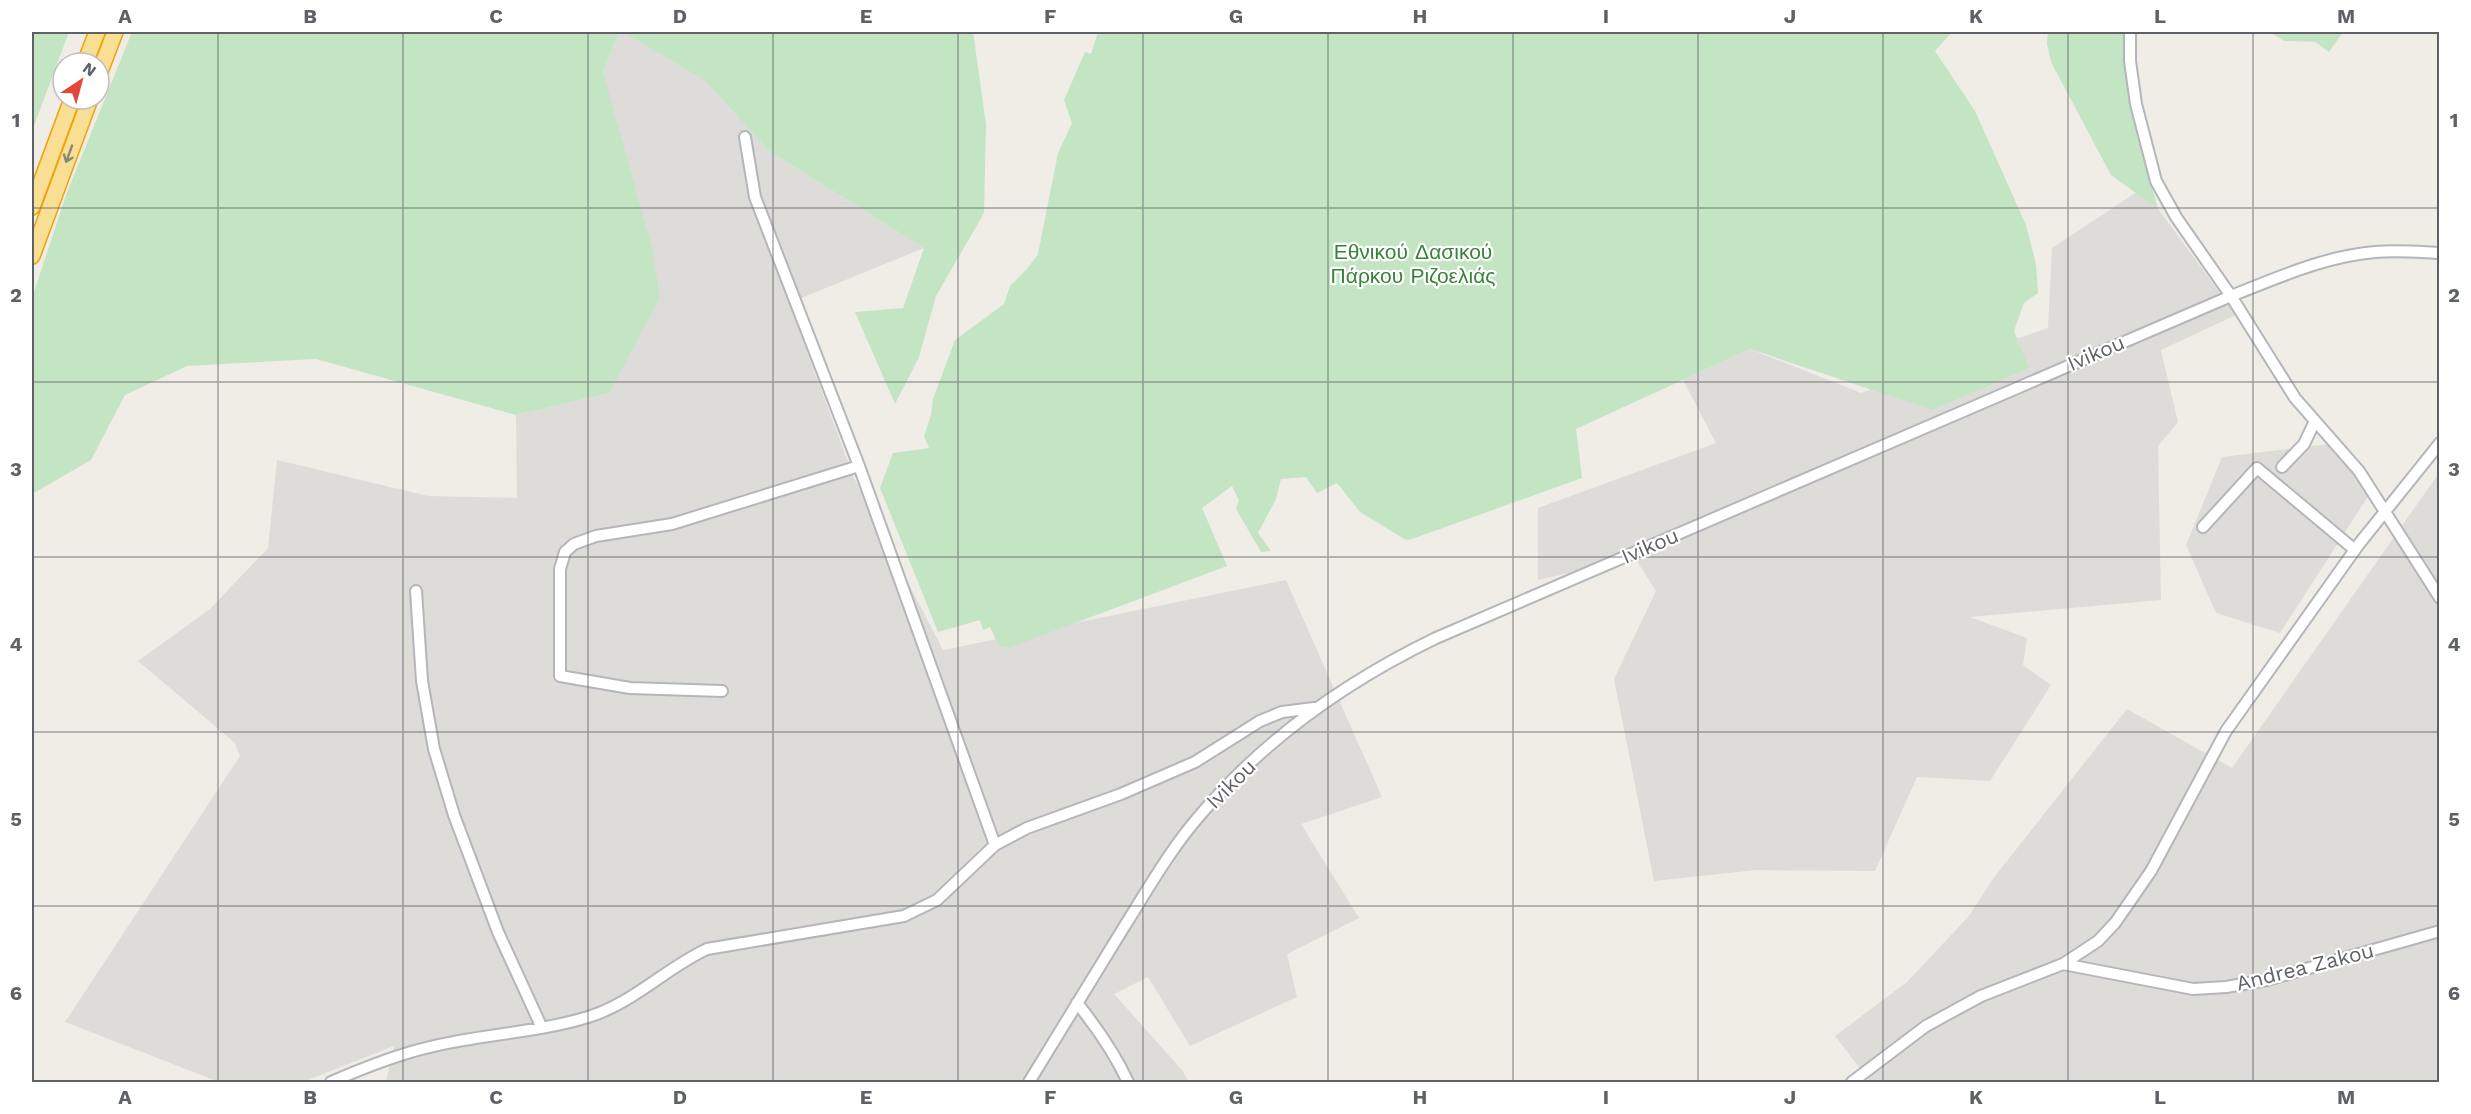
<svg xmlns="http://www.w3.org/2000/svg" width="2471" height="1114" viewBox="0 0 2471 1114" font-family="'Work Sans',sans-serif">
	<rect width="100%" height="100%" fill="#efede6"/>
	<path fill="#dedcd8" d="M619,32H623L707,81L769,151L924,248L789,303L854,478L943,650L1286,580L1382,797L1301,824L1359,918L1287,954L1297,997L1190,1046L1148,977L1114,994L1182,1070L1189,1082H386L394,1046L303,1082H219L65,1022L240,756L235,743L138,661L210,609L268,548L277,460L428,496L517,498L516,415L609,393L603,71Z
		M2143,188L2236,315L2161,350L2178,422L2158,446L2161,600L1970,617L2027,638L2023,665L2051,685L1990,781L1917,777L1875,871L1756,870L1654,881L1614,679L1656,591L1635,558L1538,580V508L1716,443L1683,380L1750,349L1861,393L2048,328L2052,248Z
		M2329,444L2369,495L2280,633L2216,613L2186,545L2222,457Z
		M2439,473V1082H1867L1869,1080L1835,1036L1907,982L1969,916L1995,876L2127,709L2232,768Z"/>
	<path fill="#c4e5c4" d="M32,32H69L32,131Z
		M132,32H619L603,72L652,248L660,298L609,393L516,415L316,359L187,366L125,395L91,460L32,494V298L66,195Z
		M623,32H973L986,124L984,213L936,296L919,357L895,404L855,312L903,308L924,248L769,151L706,81Z
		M1098,32H1952L1935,51L1975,111L2026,225L2036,264L2038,293L2024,303L2014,331L2029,368L1932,410L1750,349L1576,429L1582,478L1412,539L1406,540L1360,512L1337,483L1317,493L1306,477L1281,479L1276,499L1258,533L1271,551L1261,552L1236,509L1239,500L1232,486L1202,508L1227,566L1009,648L999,646L990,627L983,630L980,620L938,632L880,488L893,453L929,448L924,436L931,415L933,399L955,340L1004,304L1010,286L1027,269L1038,254L1058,153L1072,123L1064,100L1085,52L1091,54Z
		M2048,32H2127L2129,86L2134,123L2158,209L2111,175L2051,62L2047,44Z
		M2270,32H2343L2329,52L2315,42L2284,41Z"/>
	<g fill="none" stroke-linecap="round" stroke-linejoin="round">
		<g stroke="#b3b6ba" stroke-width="14">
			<path id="minor" d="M2130,32V61L2136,104L2156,181L2176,217L2231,296L2295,398L2359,471L2440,598
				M745,137L755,197L859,466L995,845
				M2282,467L2304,444L2315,421
				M2203,527L2257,468L2355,550
				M416,591L422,681L434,749L454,815L498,932L542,1028
				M722,691L630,688L560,676V569L565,552L574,544L596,536L672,524L859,466
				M2063,964L2193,989L2226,987L2267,980L2440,931
				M1077,1003C1098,1029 1114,1052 1128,1082
				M331,1082C363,1068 395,1055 430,1047C482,1034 536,1033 588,1017C632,1004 666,968 707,949L904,916L937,900L995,845L1027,828L1121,794L1195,762L1260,721L1282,712L1314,708
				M1029,1082C1060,1031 1092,979 1124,927C1148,889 1171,848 1201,814C1266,738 1347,681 1436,638L2231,296C2277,278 2325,256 2375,252C2396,250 2418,252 2440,253
				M1852,1082L1926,1026L1981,996L2063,964L2098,941L2115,923L2151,871L2226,731L2359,544L2440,443"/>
		</g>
		<g stroke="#eba50a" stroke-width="18">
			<path id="highway" d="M85,63L97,32
				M99,74L115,32
				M32,207L72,99
				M32,256L90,99"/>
		</g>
		<use href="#minor" stroke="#fff" stroke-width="10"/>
		<use href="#highway" stroke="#f8df94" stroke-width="15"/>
	</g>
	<defs><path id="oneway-shaft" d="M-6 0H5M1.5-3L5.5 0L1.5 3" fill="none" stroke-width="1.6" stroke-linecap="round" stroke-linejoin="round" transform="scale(1.5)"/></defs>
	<use stroke="#8c8774" href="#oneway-shaft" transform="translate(69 154) rotate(110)"/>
	<path fill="none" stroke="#5e6166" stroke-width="1.5" stroke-opacity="0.55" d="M218,32V1082M403,32V1082M588,32V1082M773,32V1082M958,32V1082M1143,32V1082M1328,32V1082M1513,32V1082M1698,32V1082M1883,32V1082M2068,32V1082M2253,32V1082M32,208H2440M32,382H2440M32,557H2440M32,732H2440M32,906H2440"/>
	<g text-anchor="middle" stroke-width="4.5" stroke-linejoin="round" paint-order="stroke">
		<g font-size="21" fill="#39823c" stroke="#fff">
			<text x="1413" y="259">Εθνικού Δασικού<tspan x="1413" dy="24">Πάρκου Ριζοελιάς</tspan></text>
		</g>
		<g font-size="21" fill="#5e6166" stroke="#fff">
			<text transform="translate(2096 353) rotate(-23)" y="7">Ivikou</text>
			<text transform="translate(1650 546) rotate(-23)" y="7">Ivikou</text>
			<text transform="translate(1231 784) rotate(-45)" y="7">Ivikou</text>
			<text transform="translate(2305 967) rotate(-14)" y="7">Andrea Zakou</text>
		</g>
	</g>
	<rect width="2471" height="1114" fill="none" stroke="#ffffff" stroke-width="66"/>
	<g transform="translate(81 81) rotate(36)"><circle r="28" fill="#ffffff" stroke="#bfc0c2" stroke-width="1.5"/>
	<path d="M0-4.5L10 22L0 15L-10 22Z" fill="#e24739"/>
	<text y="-9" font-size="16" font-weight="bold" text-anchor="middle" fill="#5e6166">N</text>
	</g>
	<rect x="33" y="33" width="2405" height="1048" fill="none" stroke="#5e6166" stroke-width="2"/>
	<g font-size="20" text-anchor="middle" font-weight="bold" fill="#5e6166">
		<text x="125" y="23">A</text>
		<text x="310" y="23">B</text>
		<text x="496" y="23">C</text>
		<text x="680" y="23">D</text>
		<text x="866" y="23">E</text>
		<text x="1050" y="23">F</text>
		<text x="1236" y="23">G</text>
		<text x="1420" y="23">H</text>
		<text x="1606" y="23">I</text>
		<text x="1790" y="23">J</text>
		<text x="1976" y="23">K</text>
		<text x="2160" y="23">L</text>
		<text x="2346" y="23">M</text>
		<text x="16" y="127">1</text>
		<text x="2454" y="127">1</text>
		<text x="16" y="302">2</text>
		<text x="2454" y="302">2</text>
		<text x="16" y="476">3</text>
		<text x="2454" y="476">3</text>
		<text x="16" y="651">4</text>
		<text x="2454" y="651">4</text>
		<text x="16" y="826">5</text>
		<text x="2454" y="826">5</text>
		<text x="16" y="1000">6</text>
		<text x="2454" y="1000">6</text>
		<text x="125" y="1104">A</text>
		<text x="310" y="1104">B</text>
		<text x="496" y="1104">C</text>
		<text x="680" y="1104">D</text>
		<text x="866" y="1104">E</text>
		<text x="1050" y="1104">F</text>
		<text x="1236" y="1104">G</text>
		<text x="1420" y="1104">H</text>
		<text x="1606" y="1104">I</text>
		<text x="1790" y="1104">J</text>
		<text x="1976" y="1104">K</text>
		<text x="2160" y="1104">L</text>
		<text x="2346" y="1104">M</text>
	</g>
</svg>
